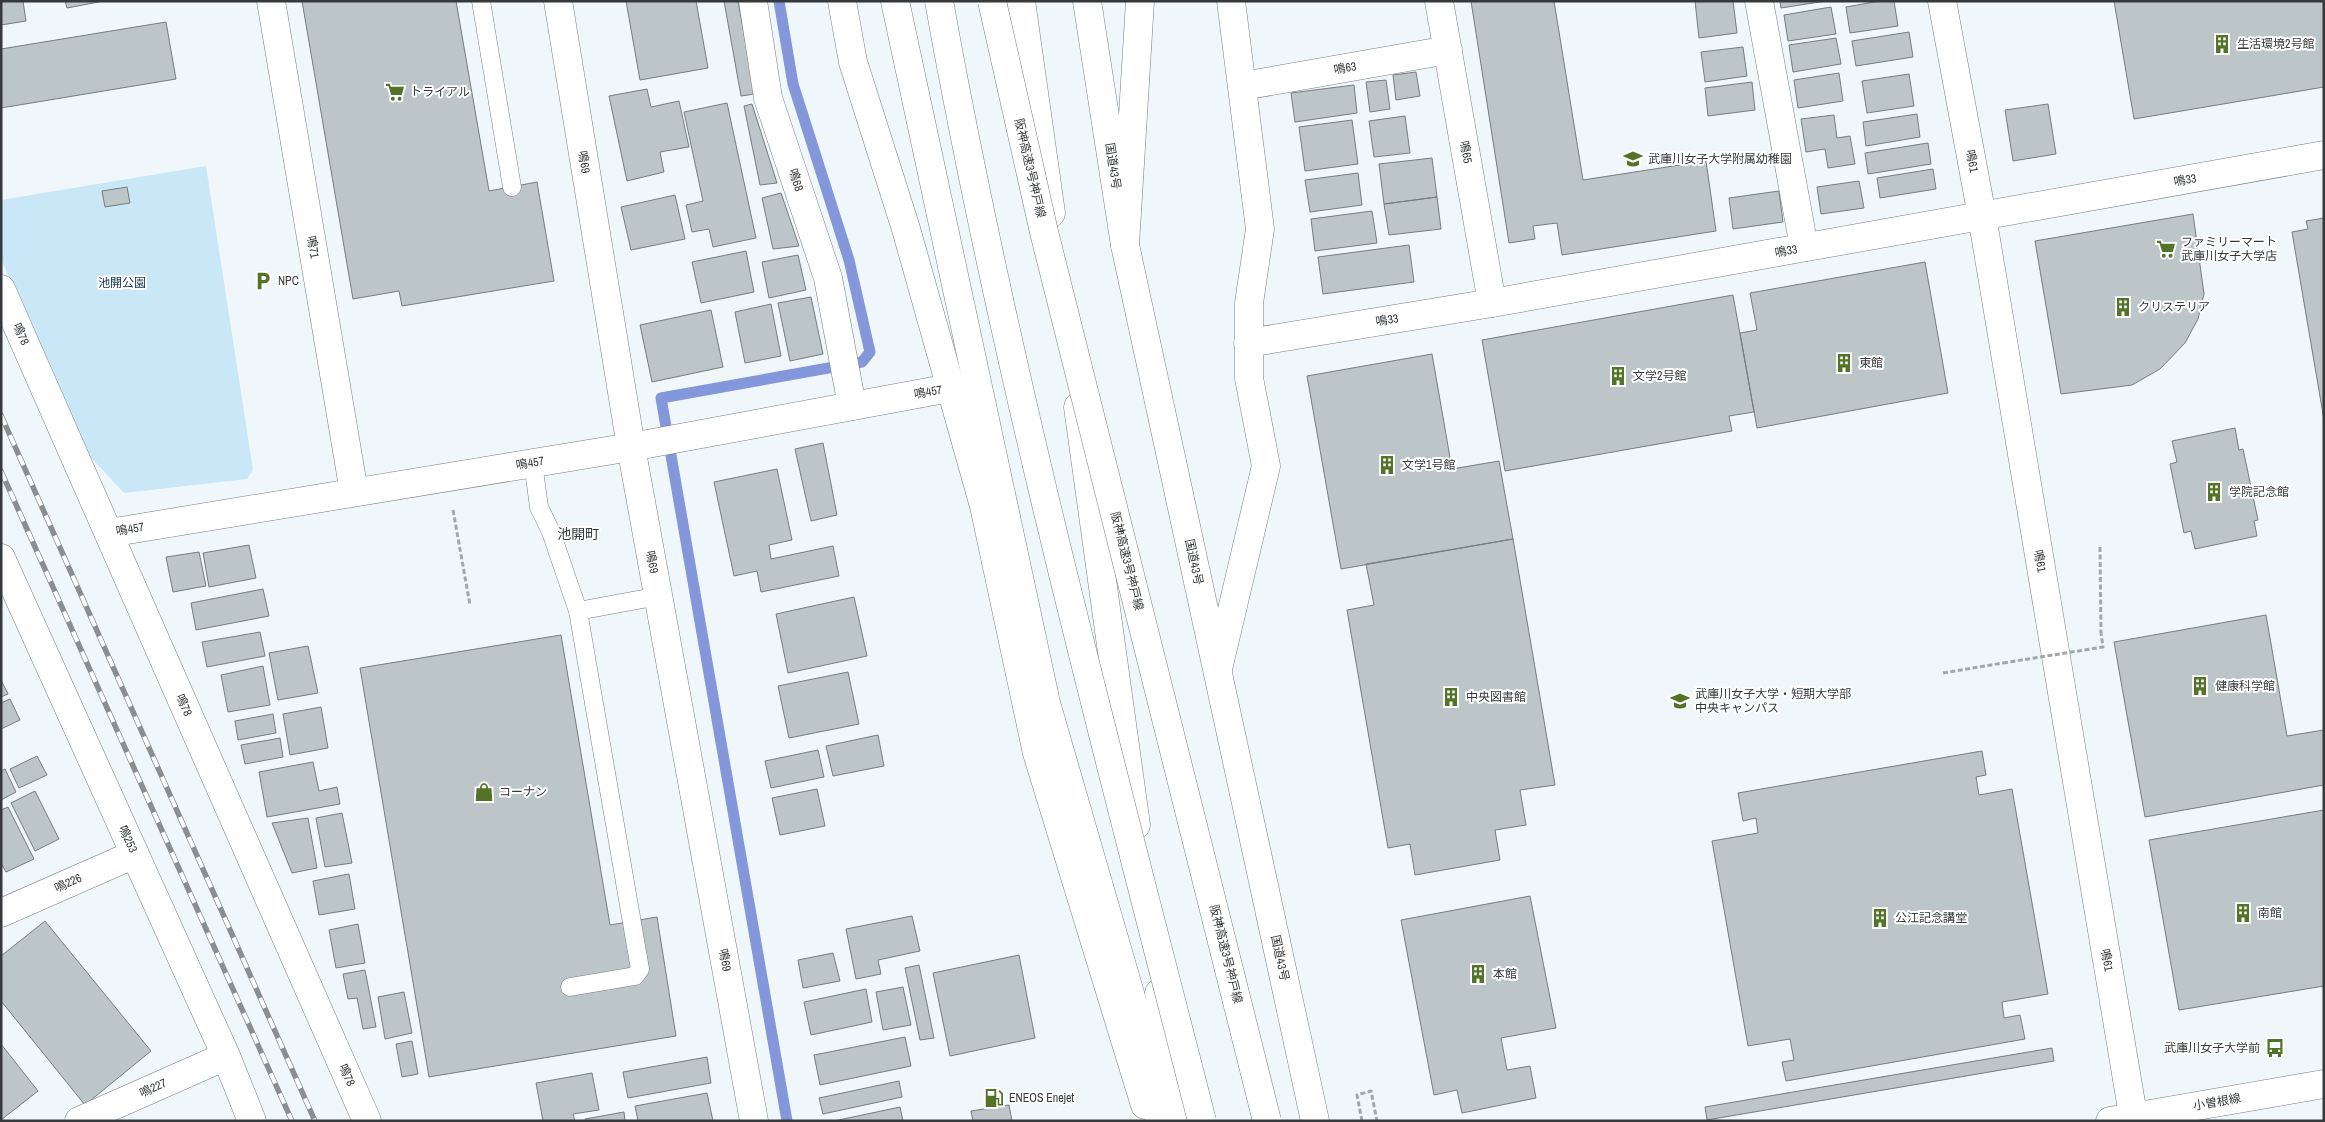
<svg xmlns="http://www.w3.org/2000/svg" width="2325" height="1122" viewBox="0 0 2325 1122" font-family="'Archivo Narrow','Noto Sans JP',sans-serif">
	<rect width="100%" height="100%" fill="#f0f7fb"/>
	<path fill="#c9e7f6" d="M206,166L253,470L247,479L124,493L84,450L1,259V200Z"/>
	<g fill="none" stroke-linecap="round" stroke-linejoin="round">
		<path stroke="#8497da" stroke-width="11" d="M779,1L793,84L849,260L870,352L862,362L661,398L787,1121"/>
	</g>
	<path fill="#bcc5c7" stroke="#757d7e" d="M1,1H23L26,21L1,25Z
		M65,1H104L67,8Z
		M302,1H456L489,191L537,182L554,281L402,306L399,291L353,299Z
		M626,1H696L708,68L640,80Z
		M724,1H738L755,94L741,96Z
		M1471,1H1554L1583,180L1706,161L1716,231L1562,255L1557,223L1533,226L1535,239L1509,243Z
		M1695,1H1733L1737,33L1699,38Z
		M1780,1H1826L1781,8Z
		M1880,1H1894L1898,26L1850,33L1846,7Z
		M2114,1H2324V87L2134,119Z
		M1831,7L1836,34L1788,41L1784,15Z
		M166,22L176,79L1,108V49Z
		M1909,32L1913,57L1856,66L1852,41Z
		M1836,38L1841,64L1793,72L1789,45Z
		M1743,47L1747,76L1705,82L1701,52Z
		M1416,72L1420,96L1396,100L1393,75Z
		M1839,73L1843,101L1798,108L1794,80Z
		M1909,74L1914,106L1867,113L1862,81Z
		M1386,80L1390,109L1370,112L1366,82Z
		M1752,82L1755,110L1708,116L1705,88Z
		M1354,85L1357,113L1295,122L1291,93Z
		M647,89L651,107L679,101L689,147L660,152L664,172L627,181L609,96Z
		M727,103L756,238L713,247L709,229L692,232L686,205L703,201L684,112Z
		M752,104L777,183L760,185L744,106Z
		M2048,104L2056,154L2013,161L2005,110Z
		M1917,114L1920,137L1866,146L1863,122Z
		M1834,115L1837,138L1850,136L1855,164L1828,168L1825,149L1806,152L1801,119Z
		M1405,116L1410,153L1374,157L1369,121Z
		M1352,120L1358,164L1305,171L1299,127Z
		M1928,143L1931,164L1868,174L1865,153Z
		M1432,158L1437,197L1384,204L1379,164Z
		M1933,169L1936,189L1880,198L1877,178Z
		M1358,173L1362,205L1310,212L1305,180Z
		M1859,181L1864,208L1821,214L1817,187Z
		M127,187L130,203L105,207L102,191Z
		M1779,191L1783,222L1733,229L1729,198Z
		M781,193L799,246L773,249L762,198Z
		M675,195L685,239L631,250L621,207Z
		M1437,197L1441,229L1389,235L1384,204Z
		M1372,211L1377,243L1315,251L1311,219Z
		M2193,214L2204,294L2198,319L2185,343L2160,369L2132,385L2061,394L2035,241Z
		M2324,218V420L2292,232L2308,229L2306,221Z
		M1409,245L1414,282L1323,294L1318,257Z
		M746,251L754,292L701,303L692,262Z
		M798,255L806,290L769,298L762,262Z
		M1925,262L1948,393L1757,428L1740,333L1757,330L1750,293Z
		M1733,295L1754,412L1729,416L1732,431L1505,471L1482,340Z
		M811,297L823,354L790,361L778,303Z
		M771,304L781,356L745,363L735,312Z
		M711,310L723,367L652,382L640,325Z
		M1432,354L1452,469L1499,461L1513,539L1341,569L1307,376Z
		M2235,428L2239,450L2243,449L2258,520L2254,521L2257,536L2195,549L2191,531L2184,533L2170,464L2177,462L2172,441Z
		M823,443L837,515L811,521L795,449Z
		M777,469L792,540L769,545L771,559L833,546L839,576L761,592L757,571L734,576L714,482Z
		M1513,539L1555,785L1520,790L1526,825L1495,830L1500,860L1415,875L1410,844L1388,848L1347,610L1374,605L1366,564Z
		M249,545L256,578L209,587L203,553Z
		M199,552L206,586L173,592L166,557Z
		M263,589L269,616L196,630L191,603Z
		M854,597L867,656L788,673L776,614Z
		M2266,615L2287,736L2324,730V785L2145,817L2114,642Z
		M260,632L265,656L207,667L202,642Z
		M561,635L610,925L657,917L676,1036L429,1077L360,668Z
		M308,646L318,693L278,700L269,653Z
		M263,666L270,705L228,712L221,675Z
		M848,672L859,724L789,738L778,686Z
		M1,680L8,694L1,697Z
		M10,699L20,720L1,729V703Z
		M321,707L328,748L290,755L283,714Z
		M273,714L276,733L238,740L235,721Z
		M878,735L884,766L833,776L826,746Z
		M280,738L283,757L245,764L241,745Z
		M818,750L824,777L771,788L765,761Z
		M1982,751L1986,775L1976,777L1979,795L2012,789L2048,994L2002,1002L2004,1018L2020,1015L2025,1039L1786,1081L1782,1062L1794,1060L1790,1039L1748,1046L1712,841L1758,833L1756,818L1743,821L1738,793Z
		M37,756L47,775L19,788L10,769Z
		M313,762L319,791L337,787L340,804L267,817L259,772Z
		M5,769L16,792L1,800V771Z
		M817,789L825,826L780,835L772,798Z
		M35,791L59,839L35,851L11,803Z
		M8,807L34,859L6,872L1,863V810Z
		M2324,810V986L2179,1010L2149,840Z
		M342,813L352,863L325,867L316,818Z
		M308,818L317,868L292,873L272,823Z
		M349,874L355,909L319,915L313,881Z
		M1530,896L1556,1028L1501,1038L1507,1070L1530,1066L1536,1098L1462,1113L1457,1090L1434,1095L1401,920Z
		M912,916L920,951L878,960L881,974L856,979L846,929Z
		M45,921L151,1051L85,1105L1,1001V956Z
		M358,924L365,963L336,968L329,930Z
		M833,953L840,981L803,988L798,960Z
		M1019,955L1035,1038L950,1056L933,973Z
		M919,965L934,1038L920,1040L905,968Z
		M365,970L376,1027L363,1029L357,998L348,999L343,974Z
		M903,987L911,1025L883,1030L876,992Z
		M866,989L872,1022L811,1035L804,1002Z
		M404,992L412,1033L385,1039L378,997Z
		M905,1037L911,1066L820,1085L814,1055Z
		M412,1041L418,1074L402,1077L396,1044Z
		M1,1044L38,1091L1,1120Z
		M2052,1048L2054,1061L1707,1120L1705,1107Z
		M707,1057L711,1083L628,1098L623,1072Z
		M592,1073L599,1110L573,1114L575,1121H543L536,1083Z
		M899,1081L902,1097L823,1114L819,1098Z
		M707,1093L713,1121H638L635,1106Z
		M1009,1105L1012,1121H973L971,1111Z
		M900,1107L903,1121H834Z
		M624,1112L625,1121H585V1119Z"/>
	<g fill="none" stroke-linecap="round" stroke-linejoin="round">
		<g stroke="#777e81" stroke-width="19">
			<path id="service" d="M481,1L512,187
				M533,463L539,507L551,532L578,611L659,596
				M570,987L635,976L640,969L578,611"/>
		</g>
		<g stroke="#777e81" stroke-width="29">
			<path id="minor" d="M271,1L354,492
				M753,1L768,98L828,278L852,406
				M842,1L853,62L906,229L984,506L1037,753L1145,1105
				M1439,1L1492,303
				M1759,1L1804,247
				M1243,86L1448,50
				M1,289L367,1121
				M1,558L226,1056L252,1121
				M1218,669L1266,466L1249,378V303L1260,229L1231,1
				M1,913L135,854
				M79,1121L226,1056"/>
		</g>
		<g stroke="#777e81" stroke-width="29">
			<path id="tertiary" d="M558,1L631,447L754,1121
				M1942,1L1982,216L2134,1121
				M1248,343L1492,303L2324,155
				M109,533L631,447L950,388
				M2110,1121L2324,1084"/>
		</g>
		<g stroke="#777e81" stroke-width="29">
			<path id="trunk" d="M1021,1L1051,213
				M1087,1L1125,245L1315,1121
				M1078,407L1136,825
				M1159,993L1177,1121"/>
		</g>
		<g stroke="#777e81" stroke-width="29">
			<path id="motorway" d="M895,1L1046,703L1131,997L1160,1121
				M1125,245L1140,1"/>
		</g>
		<path stroke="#a2a7ab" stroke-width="3" stroke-dasharray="5 2.5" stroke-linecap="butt" d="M453,510L470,605
			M2100,547L2101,633
			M1943,673L2003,663
			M1362,1121L1357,1095L1371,1091L1377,1121"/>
		<use href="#service" stroke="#fff" stroke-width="18"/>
		<use href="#minor" stroke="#fff" stroke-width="28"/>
		<use href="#tertiary" stroke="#fff" stroke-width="28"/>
		<use href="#trunk" stroke="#fff" stroke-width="28"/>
		<use href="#motorway" stroke="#fff" stroke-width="28"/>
		<g stroke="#898e91" stroke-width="5.5">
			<path id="rail" d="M1,415L315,1121
				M1,471L292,1121"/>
		</g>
		<use href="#rail" stroke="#fff" stroke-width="4" stroke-dasharray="11" stroke-linecap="butt"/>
		<g stroke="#777e81" stroke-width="29" stroke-linecap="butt">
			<path id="motorway-bridge" d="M939,1C1007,379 1107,749 1202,1121
				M992,1L1044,232L1267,1121"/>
		</g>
		<path stroke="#a2a7ab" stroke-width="3" stroke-dasharray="5 2.5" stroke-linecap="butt" d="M2003,663L2103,647L2101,633"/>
		<use href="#motorway-bridge" stroke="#fff" stroke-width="28"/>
	</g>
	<defs>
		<g id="building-bare" transform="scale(1.5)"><path d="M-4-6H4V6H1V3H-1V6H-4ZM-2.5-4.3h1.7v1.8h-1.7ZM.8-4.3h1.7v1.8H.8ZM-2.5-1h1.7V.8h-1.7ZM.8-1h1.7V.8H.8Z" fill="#557328" stroke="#fff" stroke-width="2.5" paint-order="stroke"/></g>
		<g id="supermarket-bare" transform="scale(1.5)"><path d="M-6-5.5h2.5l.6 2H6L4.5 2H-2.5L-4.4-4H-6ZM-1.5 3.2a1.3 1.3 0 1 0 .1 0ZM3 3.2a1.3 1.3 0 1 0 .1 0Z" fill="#557328" stroke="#fff" stroke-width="2.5" paint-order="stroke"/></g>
		<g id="school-bare" transform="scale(1.5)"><path d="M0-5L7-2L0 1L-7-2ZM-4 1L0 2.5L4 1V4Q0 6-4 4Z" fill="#557328" stroke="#fff" stroke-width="2.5" paint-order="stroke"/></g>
		<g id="parking-bare" transform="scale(1.5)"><path d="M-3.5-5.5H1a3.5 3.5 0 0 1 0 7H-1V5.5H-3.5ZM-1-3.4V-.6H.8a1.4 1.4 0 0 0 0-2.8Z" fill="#557328" stroke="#fff" stroke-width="2.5" paint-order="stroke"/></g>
		<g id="university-bare" transform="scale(1.5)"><path d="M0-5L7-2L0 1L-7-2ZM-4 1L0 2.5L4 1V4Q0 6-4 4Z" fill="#557328" stroke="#fff" stroke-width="2.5" paint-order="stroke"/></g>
		<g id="shop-bare" transform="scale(1.5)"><path d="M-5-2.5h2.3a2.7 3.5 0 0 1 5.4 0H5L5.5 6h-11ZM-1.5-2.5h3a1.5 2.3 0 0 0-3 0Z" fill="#557328" stroke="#fff" stroke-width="2.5" paint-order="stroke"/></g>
		<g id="bus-bare" transform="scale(1.5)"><path d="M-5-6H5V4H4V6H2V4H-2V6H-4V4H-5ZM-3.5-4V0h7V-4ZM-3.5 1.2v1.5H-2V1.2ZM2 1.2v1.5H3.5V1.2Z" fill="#557328" stroke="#fff" stroke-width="2.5" paint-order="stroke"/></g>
		<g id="fuel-bare" transform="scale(1.5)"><path d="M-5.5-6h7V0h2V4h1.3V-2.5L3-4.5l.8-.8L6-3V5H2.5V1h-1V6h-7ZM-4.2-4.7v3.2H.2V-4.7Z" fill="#557328" stroke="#fff" stroke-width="2.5" paint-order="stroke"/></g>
	</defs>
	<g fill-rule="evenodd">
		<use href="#building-bare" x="2222" y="44"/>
		<use href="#supermarket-bare" x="395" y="92"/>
		<use href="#school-bare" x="1633" y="159"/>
		<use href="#supermarket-bare" x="2166" y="249"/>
		<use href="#parking-bare" x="263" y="281"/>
		<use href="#building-bare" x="2123" y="307"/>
		<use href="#building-bare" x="1844" y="363"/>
		<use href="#building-bare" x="1618" y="376"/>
		<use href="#building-bare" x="1387" y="465"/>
		<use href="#building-bare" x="2214" y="492"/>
		<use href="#building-bare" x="2200" y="686"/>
		<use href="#building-bare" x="1451" y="697"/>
		<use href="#university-bare" x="1680" y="701"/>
		<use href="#shop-bare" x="484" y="792"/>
		<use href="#building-bare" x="2243" y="913"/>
		<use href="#building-bare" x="1880" y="918"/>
		<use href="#building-bare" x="1478" y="974"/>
		<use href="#bus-bare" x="2275" y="1048"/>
		<use href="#fuel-bare" x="994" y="1098"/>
	</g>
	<g text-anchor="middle" stroke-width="4" stroke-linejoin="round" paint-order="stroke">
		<g font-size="12" fill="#36393b" stroke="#fff" text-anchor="start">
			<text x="2237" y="48">生活環境2号館</text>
			<text x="410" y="96">トライアル</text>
			<text x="1648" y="163">武庫川女子大学附属幼稚園</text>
			<text x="2181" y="246">ファミリーマート<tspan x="2181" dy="14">武庫川女子大学店</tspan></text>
			<text x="278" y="285">NPC</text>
			<text x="2138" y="311">クリステリア</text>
			<text x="1859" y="367">東館</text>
			<text x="1633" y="380">文学2号館</text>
			<text x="1402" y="469">文学1号館</text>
			<text x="2229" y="496">学院記念館</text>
			<text x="2215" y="690">健康科学館</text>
			<text x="1695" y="698">武庫川女子大学・短期大学部<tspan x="1695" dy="14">中央キャンパス</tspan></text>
			<text x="1466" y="701">中央図書館</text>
			<text x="499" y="796">コーナン</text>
			<text x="2258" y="917">南館</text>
			<text x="1895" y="922">公江記念講堂</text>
			<text x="1493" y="978">本館</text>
			<text x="2260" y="1052" text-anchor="end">武庫川女子大学前</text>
			<text x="1009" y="1102">ENEOS Enejet</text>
		</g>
		<g font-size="12" fill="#36393b" stroke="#fff">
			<text transform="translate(1345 68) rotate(-10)" y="4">鳴63</text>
			<text transform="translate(1466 152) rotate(80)" y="4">鳴65</text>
			<text transform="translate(1972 161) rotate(79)" y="4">鳴61</text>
			<text transform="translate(584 162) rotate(81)" y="4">鳴69</text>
			<text transform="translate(1113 166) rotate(81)" y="4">国道43号</text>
			<text transform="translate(1030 168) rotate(77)" y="4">阪神高速3号神戸線</text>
			<text transform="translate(796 180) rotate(72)" y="4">鳴68</text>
			<text transform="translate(2185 180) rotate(-10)" y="4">鳴33</text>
			<text transform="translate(313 247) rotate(80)" y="4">鳴71</text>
			<text transform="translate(1786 251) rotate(-10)" y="4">鳴33</text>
			<text transform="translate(1387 320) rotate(-9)" y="4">鳴33</text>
			<text transform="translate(21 334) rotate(66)" y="4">鳴78</text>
			<text transform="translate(928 392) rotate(-10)" y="4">鳴457</text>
			<text transform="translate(530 463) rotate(-9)" y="4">鳴457</text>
			<text transform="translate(130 529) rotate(-9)" y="4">鳴457</text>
			<text transform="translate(1127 561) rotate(76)" y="4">阪神高速3号神戸線</text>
			<text transform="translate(2040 561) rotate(80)" y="4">鳴61</text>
			<text transform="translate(652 562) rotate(79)" y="4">鳴69</text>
			<text transform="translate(1194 562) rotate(78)" y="4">国道43号</text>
			<text transform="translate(184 705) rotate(66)" y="4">鳴78</text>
			<text transform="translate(128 839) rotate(66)" y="4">鳴253</text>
			<text transform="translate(68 883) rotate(-24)" y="4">鳴226</text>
			<text transform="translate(1226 954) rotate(76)" y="4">阪神高速3号神戸線</text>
			<text transform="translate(1280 958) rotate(78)" y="4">国道43号</text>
			<text transform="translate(725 960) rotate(80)" y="4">鳴69</text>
			<text transform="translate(2107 960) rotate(80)" y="4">鳴61</text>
			<text transform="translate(347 1075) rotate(66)" y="4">鳴78</text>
			<text transform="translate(153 1088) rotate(-24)" y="4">鳴227</text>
			<text transform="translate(2217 1102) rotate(-10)" y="4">小曽根線</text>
		</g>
		<g font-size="12" fill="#103748" stroke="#fff">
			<text x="122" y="287">池開公園</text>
		</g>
		<g font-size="14" fill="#36393b" stroke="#fff">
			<text x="578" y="539">池開町</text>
		</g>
	</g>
	<rect width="2325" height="1122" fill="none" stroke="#36393b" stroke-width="5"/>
</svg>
